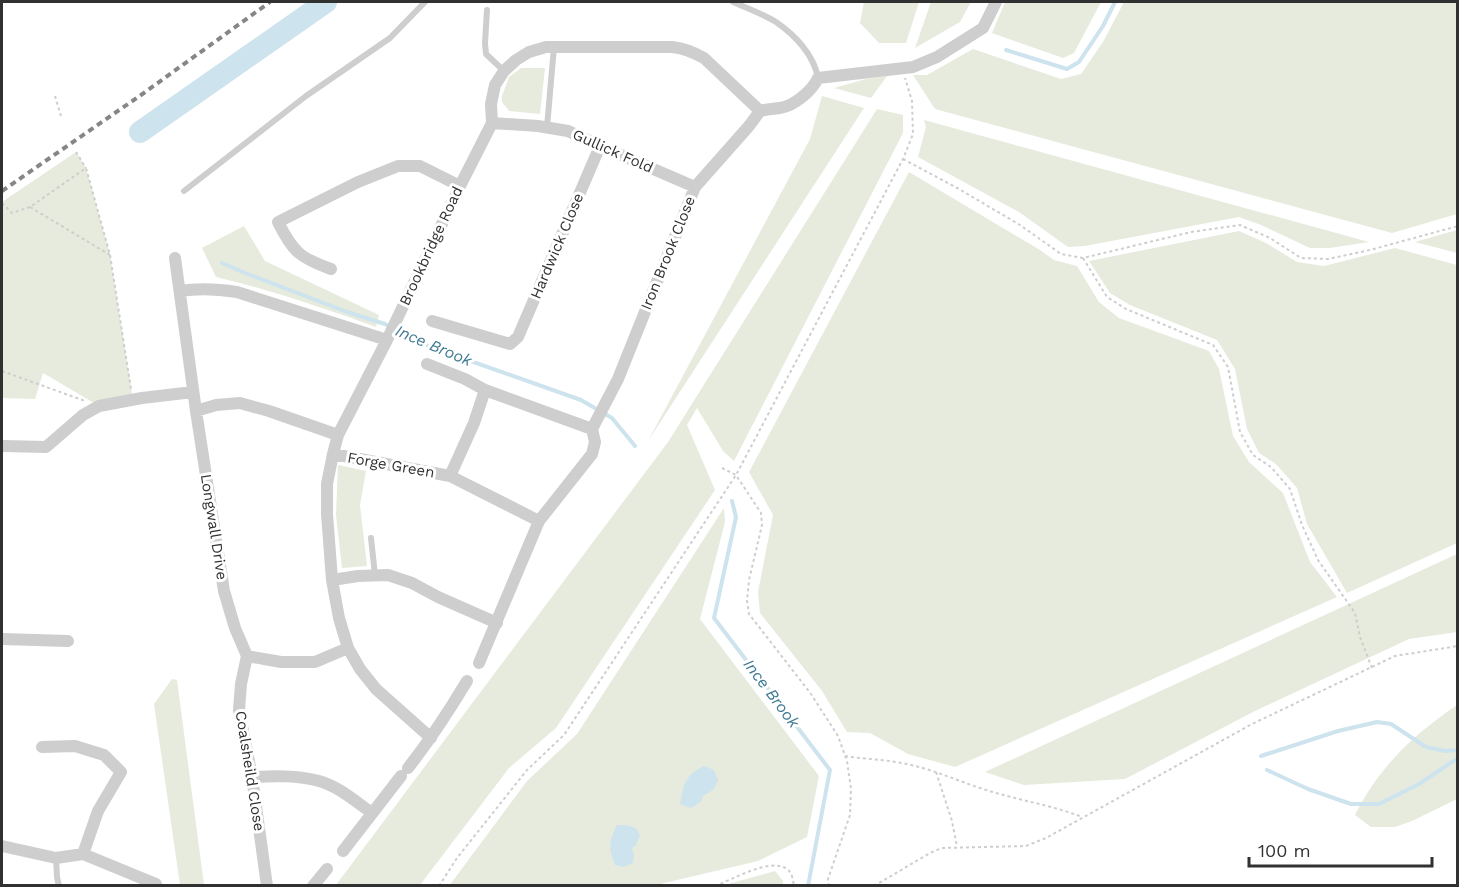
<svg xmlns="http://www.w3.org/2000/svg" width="1459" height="887" viewBox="0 0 1459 887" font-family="'Work Sans',sans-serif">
	<rect width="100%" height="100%" fill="#fff"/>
	<path fill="#e6ebdd" d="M864,2H919L906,43H879L860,23Z
		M931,2H971L960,22L915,48Z
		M1005,2H1101L1074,53L1063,58L992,33Z
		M1124,2H1457V214L1392,233L935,109L913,75H927L973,49L1061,79L1081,74L1103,42Z
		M521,68H545L540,114L509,111L502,102V96L509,77Z
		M887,76L871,98L834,88L866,79Z
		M822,96L864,108L648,441L810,139Z
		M877,109L903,115V133L734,461L723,451L697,408L687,425L715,490L556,728L509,768L420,885H336L668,442Z
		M924,120L1369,242L1330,248H1310L1261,225L1239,217L1085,246L1068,247L1019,212L918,157L926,127Z
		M76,152L86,168L110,255L133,400L99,406L43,373L35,399L2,398V202Z
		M909,172L1040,250L1054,260L1077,266L1099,302L1119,318L1209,351L1219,369L1233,436L1249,462L1283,493L1310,562L1337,597L955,767L908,754L870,733L847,732L822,691L760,613L758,592L773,515L749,472Z
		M244,226L265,261L379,315L376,327C323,308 271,290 216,277L202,248Z
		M1457,230V253L1415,242Z
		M1239,231L1266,243L1297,262L1324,266L1395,248L1457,265V543L1347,593L1307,524L1297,488L1276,464L1259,453L1247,429L1235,369L1217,340L1130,305L1110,293L1089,261Z
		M338,465L366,471L360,505L367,566L342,568L336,515Z
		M724,508L725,522L700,619L819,776L807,837L758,861L656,885L449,886L527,781L577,734Z
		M1457,554V632L1409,639L1253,712L1125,779L1024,785L985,772Z
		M172,679L177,680L204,885H180L154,704Z
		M1457,705V799L1412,821L1395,827H1371L1355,815C1379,767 1413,735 1457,705Z
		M775,871L783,881V885H725Z"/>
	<path fill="#cde3ed" d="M704,766L714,770L718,780L713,790L703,796L701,802L691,808L680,804C684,784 684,776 704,766Z
		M617,825H626L636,828L640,835L636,845L632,848L634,855L633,863L623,867L615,865C608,848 609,841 617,825Z"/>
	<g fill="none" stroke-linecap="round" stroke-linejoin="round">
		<path stroke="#cde3ed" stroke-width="4" d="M1006,50L1067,69L1079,62L1103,26L1115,2
			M222,263L245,273L347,312L385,324L428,346L581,400L612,418L635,446
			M732,501L736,517L714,618L830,770L808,886
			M1261,756L1338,731L1377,722L1391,724L1426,747L1445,751L1458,750
			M1267,770L1308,789L1351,804H1379L1419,784L1458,758"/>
		<path stroke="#cde3ed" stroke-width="22" d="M140,132L326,2"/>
		<path stroke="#cecece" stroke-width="2" stroke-dasharray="3 3" stroke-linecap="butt" d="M55,96L61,116
			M76,152L86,168
			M903,159L959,189L1020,225L1061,254L1083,258L1191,232L1240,225L1270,238L1301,258L1328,259L1370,250L1458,226
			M2,203L12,213L30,207
			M110,255L30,207L86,168L110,255L131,389
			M1083,258L1107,297L1126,309L1213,345L1228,367L1240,432L1253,455L1271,467L1290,489L1302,525L1318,560L1355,613L1360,637L1372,668
			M2,371L85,401
			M722,468L736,475L761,513L762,525L749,580L747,601L749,614L811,694L838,736L847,761L851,789L850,815L828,879L829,886
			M845,756C862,759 879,759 896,762C930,767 961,783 993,792C1023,801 1054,806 1082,817
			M936,772L952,821L957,847
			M439,886L457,858L527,770L564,735L736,475L903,159L913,134L912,101L905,78
			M715,886C732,880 770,857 787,869C792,872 793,880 794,886
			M874,886L930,853L942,848L1026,846L1046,838L1252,724L1395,656L1458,646"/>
		<path stroke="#cecece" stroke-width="6" d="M733,2C747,8 763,14 776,22C795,35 814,55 818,78
			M487,10L485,43L486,54L504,71
			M547,127L554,47
			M184,191L306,96L390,38L425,2
			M371,538L375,575
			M56,858L57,877L59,886"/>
		<path stroke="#cecece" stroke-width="12" d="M492,123L538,126L568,131L600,146L695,187
			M175,258L196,411L224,591L235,628L247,656L281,662H315L348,648
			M331,269C300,258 293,252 278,222L358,182L398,166H420L460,186
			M180,291C200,288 217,289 237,292L387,340
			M432,321L510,344L518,337L600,146
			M427,364L465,379L485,390L474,423L450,476
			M485,390L592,429
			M196,411L216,405L240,403L269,411L338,435
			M2,446L46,447L83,415L99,406L142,398L193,392
			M333,454L450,476L539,521L592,454L595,442L592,429L618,379L695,187L749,126L760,111
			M332,580L358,576L388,575L412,583L438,597L497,623
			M2,639L68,641
			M247,656L241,684L239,710L252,777L267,886
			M479,663L539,521
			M431,738L376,689L360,669L348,648L339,618L332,580L327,514V484L333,454L338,435L387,340L460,186L492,123L491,104L495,85L504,71L516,60L529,52L546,47H672C684,48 693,52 704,58L760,111C766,109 772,109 780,108C794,106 812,91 818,78L913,67L937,57L983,28L996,2
			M42,747L75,746L104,755L121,772L98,811L83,854
			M408,768C430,740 449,711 467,681
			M252,777C274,776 297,775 319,781C338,786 356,802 372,813
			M2,846L56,858L83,854L156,884
			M343,851L401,776
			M313,886L327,869"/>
		<path stroke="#868686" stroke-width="4" stroke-dasharray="6 4.5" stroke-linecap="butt" d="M2,191L141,95L270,2"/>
	</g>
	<g text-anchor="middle" stroke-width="6" stroke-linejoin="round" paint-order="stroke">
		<g font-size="15" fill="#313131" stroke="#fff">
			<text transform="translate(613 151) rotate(24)" y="5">Gullick Fold</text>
			<text transform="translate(431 246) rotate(-65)" y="5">Brookbridge Road</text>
			<text transform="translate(557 246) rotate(-67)" y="5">Hardwick Close</text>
			<text transform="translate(668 253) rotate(-68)" y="5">Iron Brook Close</text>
			<text transform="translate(391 465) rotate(10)" y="5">Forge Green</text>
			<text transform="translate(214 527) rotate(81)" y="5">Longwall Drive</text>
			<text transform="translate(250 771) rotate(81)" y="5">Coalsheild Close</text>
		</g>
		<g font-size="16" font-style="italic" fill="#3f7a94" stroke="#fff">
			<text transform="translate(434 345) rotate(23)" y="6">Ince Brook</text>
			<text transform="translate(772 693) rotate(53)" y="6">Ince Brook</text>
		</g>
	</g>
	<rect width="1459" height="887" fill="none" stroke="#313131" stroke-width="6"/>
	<path d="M1249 857v9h183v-9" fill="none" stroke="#313131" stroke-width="3"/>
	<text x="1258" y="857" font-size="18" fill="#313131" stroke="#ffffff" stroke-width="4.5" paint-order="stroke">100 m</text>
</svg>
